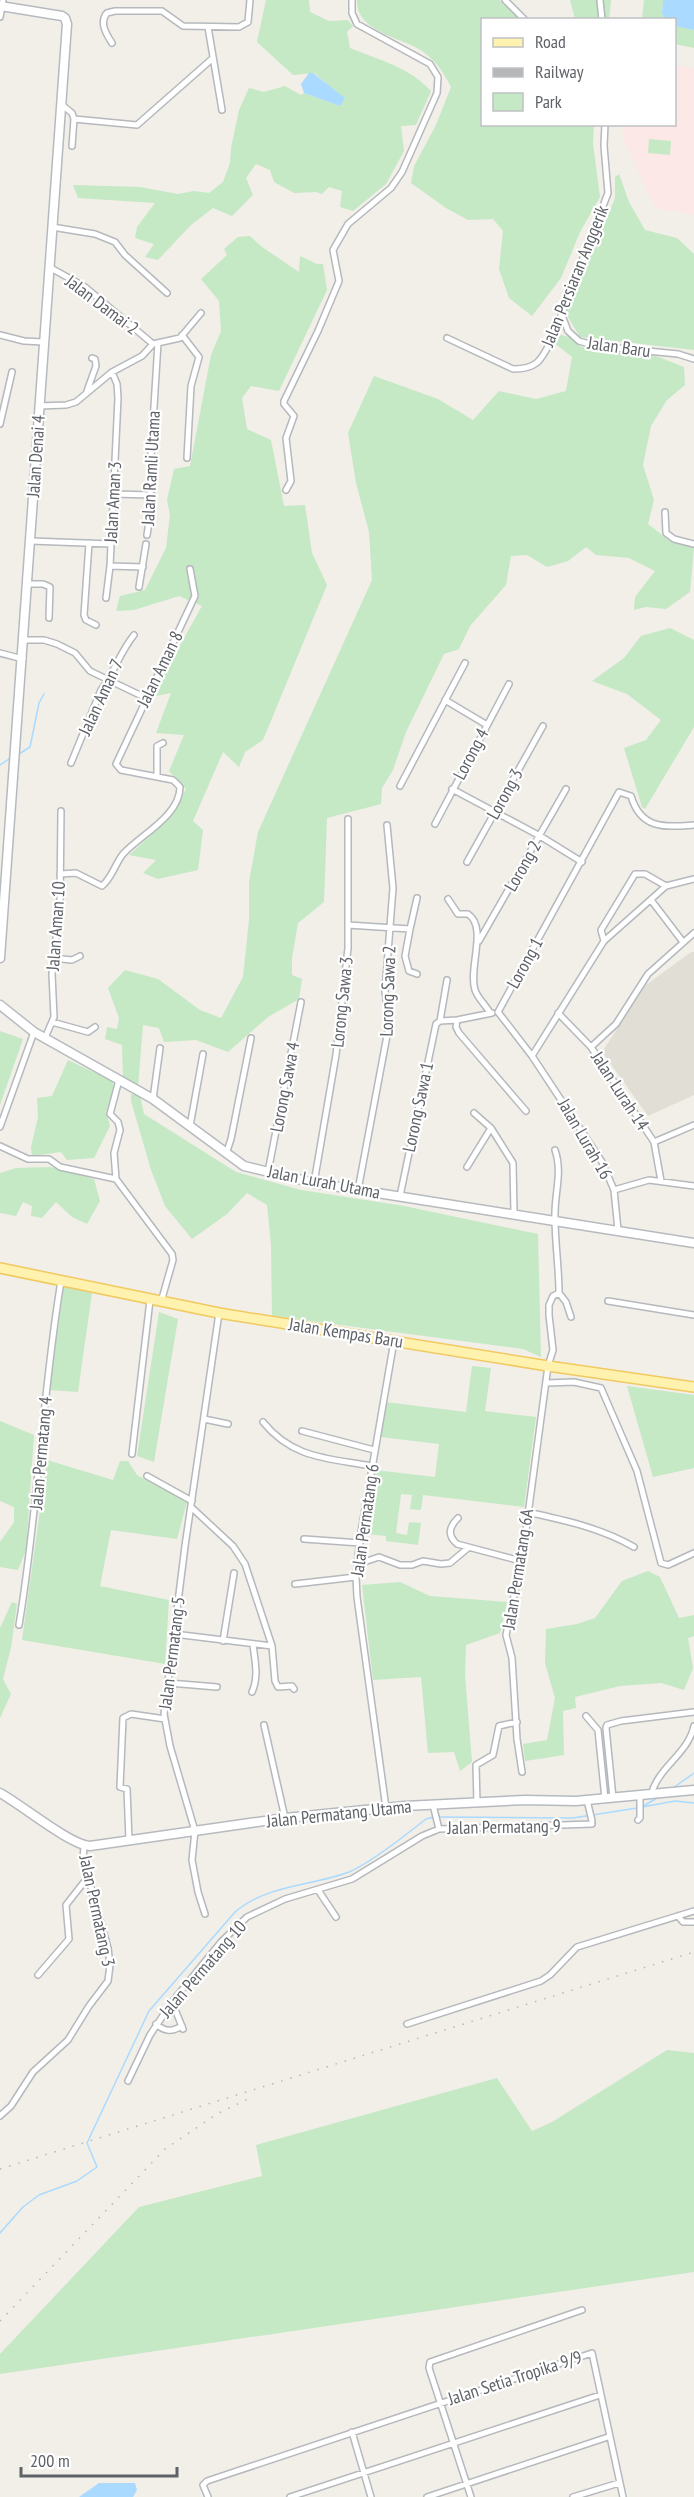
<svg xmlns="http://www.w3.org/2000/svg" width="694" height="2497" viewBox="0 0 694 2497" font-family="'PT Sans Narrow',sans-serif">
	<rect width="100%" height="100%" fill="#f1efe8"/>
	<path fill="#e1ded6" d="M691,952H694V1095L648,1116L602,1052L646,985Z"/>
	<path fill="#fce8e6" d="M675,65L694,68V215L655,208L622,136L623,125L674,124Z"/>
	<path fill="#c5e8c5" d="M266,0H309L310,12L329,21L348,20L353,26L347,32L350,48C379,60 409,67 431,91L416,125L401,126L404,151L386,184L353,211L340,207L342,191L329,187L322,194L316,192L294,193L274,182L270,170L256,164L246,178L253,195L232,216L213,208L191,225L158,260L145,257L154,244L135,238L137,227L155,203L78,198L73,185L140,187L178,194L194,191L209,193L223,182L230,163L231,148L239,110L249,88L264,92L285,86L301,95L304,93L340,106L344,98L314,73L293,75L257,42Z
		M357,0H499L519,19L482,20V124L594,125L593,144L600,197L580,232L561,278L532,316L509,298L499,269L503,231L493,219L468,220L446,208L411,183L414,166L436,125L451,87C444,73 436,61 422,51C401,37 356,32 357,0Z
		M570,0H611L609,19H575Z
		M644,0H663L662,13L665,19H642Z
		M674,25L694,30V48L675,44Z
		M649,139L671,141L670,155L648,153Z
		M619,174L629,202L645,230L677,238L694,254V350L580,337L566,314L615,198V177Z
		M250,236L262,247L299,272L300,256L317,264H323L327,290L279,391L251,386L242,398L247,429L271,440L284,506L305,505L312,553L327,585L263,740L245,752L239,767L223,752L193,821L203,830L198,870L158,879L143,873L156,860L129,855L167,821L186,789L169,771L184,735L156,733L171,693L151,697L202,606L179,596L134,610L116,611L120,596L145,590L166,548L170,515L167,500L174,469L190,466L211,355L221,331L219,301L201,279L227,255L224,249L238,237Z
		M558,334L572,338L581,347L656,356L684,367L685,385L667,400L651,426L643,465L654,500L648,524L671,542L694,547L690,592L666,609L646,607L634,610L635,597L655,571L629,558L596,555L586,547L568,561L547,567L527,555L511,556L506,585L470,626L459,649L444,654L406,732L393,770L382,788L381,804L327,818L324,902L298,923L292,958V975L302,979L299,999L268,1017L228,1052L196,1040L164,1042L159,1028L143,1025L138,1087L123,1076L122,1045L105,1039L107,1027L117,1029L119,1018L108,988L125,970L158,979L200,1010L221,1018L243,977L249,920V882L258,832L372,580L369,532L356,483L348,433L374,376L438,399L473,420L499,391L536,399L566,391L572,357L553,342Z
		M670,628L694,640V727L645,809L642,807L624,748L646,740L661,720L627,694L592,681L624,658L641,636Z
		M0,1031L23,1039L0,1105Z
		M68,1060L112,1081L114,1087L106,1112L110,1126L94,1158L67,1160L61,1152L32,1156L31,1147L38,1117L37,1098L52,1096Z
		M131,1094L140,1096L144,1114L236,1172L301,1190L404,1206L538,1234L541,1357L523,1349L272,1316L271,1245L267,1205L247,1193L227,1214L192,1239L165,1206L151,1170L131,1101Z
		M51,1167L94,1179L100,1201L87,1224L72,1217L56,1202L42,1218L31,1216L32,1206L23,1202L16,1216L0,1213V1173L16,1168Z
		M64,1286L92,1293L78,1392L49,1390Z
		M159,1312L178,1319L154,1462L137,1456Z
		M472,1366L491,1368L485,1411L536,1417L524,1507L423,1495L421,1510L410,1509L412,1495L401,1494L396,1533L407,1535L409,1522L421,1523L418,1545L386,1541V1536L367,1534L375,1470L435,1477L439,1444L381,1437L385,1402L466,1412Z
		M627,1386L694,1395V1468L653,1477Z
		M0,1421L34,1435L26,1550L18,1570L0,1567V1542L14,1522V1507L0,1501Z
		M47,1460L113,1480L120,1461H128L137,1475L187,1502L177,1539L111,1530L100,1586L169,1600L165,1664L22,1640Z
		M648,1571L660,1577L679,1618L694,1615V1636L688,1638L693,1668L684,1690L661,1683L620,1686L575,1697L576,1708L563,1711L564,1755L525,1761L523,1744L547,1740L555,1698L545,1663L546,1629L577,1624L595,1618L622,1581Z
		M400,1582L430,1596L507,1602L500,1633L466,1645L465,1675L472,1762L460,1771L454,1752L428,1753L421,1677L373,1680L362,1585Z
		M12,1602L17,1604L11,1648L3,1679L11,1694L0,1718V1628Z
		M667,2050L694,2053V2272L0,2374V2354L139,2207L262,2176L256,2145L497,2078L532,2131L552,2122Z"/>
	<path fill="#aadaff" d="M663,0H694V30L675,26L674,20L665,19L662,13Z
		M309,73H313L345,98L340,106L304,93L301,84Z
		M99,2483H135L137,2490L133,2497H79Z"/>
	<g fill="none" stroke-linecap="round" stroke-linejoin="round">
		<path stroke="#aadaff" stroke-width="1.5" d="M19,754L30,747L39,703L44,694
			M0,765L12,757
			M673,1788L694,1773
			M645,1805L659,1797
			M642,1807L675,1801L694,1803
			M439,1817L573,1818L637,1808
			M0,2233L23,2207L39,2195L77,2181L97,2167L87,2143L149,2011L235,1912C266,1885 312,1886 349,1872C371,1863 407,1834 426,1819L434,1817"/>
		<g stroke="#b5b8bc" stroke-width="8">
			<path id="street" d="M505,0L525,20
				M600,0L602,20
				M0,17L3,0
				M208,27L222,110
				M112,43C106,34 99,22 107,13L115,11H162L183,26L239,27L248,22L250,0
				M62,105L72,113L74,119L137,125L213,58
				M72,146L74,119
				M52,227L95,234L115,242L125,255L167,293
				M49,267L85,287L153,344
				M561,313L568,331L579,341L596,346L678,354L694,359
				M0,335L24,341L43,342
				M182,335L199,357L191,386L187,458
				M447,338L513,369C538,369 541,360 552,339L608,193L604,146L605,124
				M87,391L96,366L95,359L92,358
				M39,406L66,405L76,402L112,372L142,356L153,344L180,338L201,313
				M0,424L12,372
				M286,490L291,481L286,438L294,416L284,404V401L318,331L339,281L333,250L348,224L391,188L402,172L437,93L438,77L430,64L357,24L352,13V0
				M114,494L152,495
				M665,512L666,533L674,539L694,544
				M147,535L151,509L150,470L158,343
				M31,541L111,544
				M89,543L84,615L86,620L96,625
				M110,566L143,567
				M28,584H43L50,587L49,618
				M139,587L146,544
				M106,598L110,566L118,398L117,384L112,372
				M24,640H44L57,644L75,653L90,671L146,698
				M0,653L23,659
				M445,700L487,725
				M71,763L101,690C114,673 120,652 134,635
				M157,776V746L163,743
				M400,786L465,663
				M452,789L540,836L582,862
				M435,824L509,684
				M467,862L543,726
				M60,874L76,873L102,886C112,878 115,864 123,854C140,835 180,816 180,787L173,780L121,770L116,764L195,596L190,569
				M448,899L458,914H468C488,927 468,968 475,990C478,999 486,1005 490,1013
				M651,900L683,942
				M348,925L410,929L405,956L409,971L417,974
				M410,929L417,898
				M479,941L566,789
				M604,941L601,930L635,874H645L666,886
				M53,958L72,960L80,956
				M498,1012L619,792L631,796C641,830 665,827 694,825
				M498,1012L532,1056
				M558,1013L591,1047L654,1142L661,1181
				M457,1020L456,1027L459,1033L526,1111
				M440,1021L457,1020L492,1013
				M52,1022L88,1032L95,1027
				M45,1038L54,1017L52,974L60,903L61,811
				M591,1047L616,1024L648,974L694,933
				M119,1080L110,1114L118,1122L120,1130L114,1153L116,1179L172,1254L173,1260L161,1302
				M153,1099L160,1048
				M474,1113L491,1128L513,1163L514,1213
				M190,1126L203,1054
				M0,1127L34,1032
				M654,1142L694,1125
				M0,1146L28,1159H49L60,1167L116,1179
				M226,1154L231,1139L251,1038
				M467,1167L491,1128
				M268,1172L301,1002
				M314,1183L336,1055L348,948V819
				M358,1190L389,1025L385,991L393,888L387,825
				M614,1190L649,1180L694,1186
				M400,1196L436,1024L440,1021L447,980
				M618,1230L614,1190L602,1162L532,1056L604,941L666,886L694,879
				M559,1293L566,1302L571,1317
				M608,1301L694,1315
				M547,1383L574,1382L601,1388L637,1471L661,1563L668,1565L694,1553
				M204,1419L228,1424
				M263,1422C293,1459 328,1458 371,1466
				M302,1431L374,1450
				M132,1454L150,1300
				M147,1476L192,1501
				M191,1507L233,1546L245,1564L272,1646L275,1681L278,1687L292,1686L294,1689
				M527,1512C564,1520 601,1528 634,1547
				M458,1518C449,1527 447,1535 457,1544L521,1561
				M304,1539L360,1543
				M358,1564L379,1557L400,1565H412L423,1561L441,1564L450,1563L468,1548
				M295,1584L356,1577
				M19,1625C38,1511 42,1395 61,1281
				M174,1634L272,1646
				M223,1641L234,1573
				M169,1683L217,1687
				M252,1692C259,1677 255,1661 253,1645
				M586,1716L598,1730L605,1799
				M264,1725L285,1818
				M522,1772L517,1739L512,1658L506,1635L523,1552L548,1366L553,1350L549,1315V1305L553,1296L559,1293C559,1268 555,1243 555,1218C554,1194 563,1173 555,1150
				M651,1795C658,1767 688,1754 694,1726
				M613,1798L606,1728L607,1725L621,1721L694,1712
				M587,1800L592,1821
				M477,1803L476,1765L493,1755L499,1726L517,1722
				M433,1805L439,1829
				M386,1808L357,1597L356,1577L360,1538L394,1341
				M638,1820L640,1818V1797
				M129,1840L127,1789L120,1787L123,1718L131,1714L165,1719
				M318,1890L336,1917
				M205,1914L198,1892L192,1860L195,1831L170,1746L164,1714L185,1546L219,1313
				M678,1916L683,1922H694
				M38,1975L69,1939L66,1905L88,1877
				M172,2002L183,2029
				M156,2024C165,2032 172,2032 182,2026
				M407,2024L541,1981L550,1975L577,1947L694,1911
				M128,2081L150,2035L172,2002L221,1942L247,1917L285,1899L352,1879L422,1836L439,1829L592,1824
				M0,2116L11,2106L33,2072L68,2040L89,2006L108,1981L110,1965L108,1948L83,1859L84,1846
				M352,2432L371,2497
				M208,2497L203,2485L207,2481L592,2353L623,2497
				M290,2497L600,2395
				M427,2497L608,2437
				M471,2497L429,2368L430,2362L582,2310
				M573,2497L619,2483"/>
		</g>
		<g stroke="#b6babf" stroke-width="11">
			<path id="secondary" d="M0,6L62,16L65,18L67,24L0,958
				M0,1005L34,1032L153,1099L244,1166L314,1183L694,1243
				M0,1793C22,1805 70,1845 90,1846L285,1818L405,1806L525,1800L576,1801L694,1790"/>
		</g>
		<g stroke="#f2c960" stroke-width="12">
			<path id="primary" d="M0,1268L219,1313L548,1366L694,1387"/>
		</g>
		<use href="#street" stroke="#fff" stroke-width="5"/>
		<use href="#secondary" stroke="#fff" stroke-width="8"/>
		<use href="#primary" stroke="#fff2af" stroke-width="9"/>
		<path stroke="#b6b7b8" stroke-width="1.5" stroke-dasharray="1.5 8" stroke-linecap="butt" d="M0,2169L694,1952
			M0,2321L165,2149L217,2114L254,2096"/>
	</g>
	<g text-anchor="middle" stroke-width="4.5" stroke-linejoin="round" paint-order="stroke">
		<g font-size="18" fill="#5f6368" stroke="#fff">
			<text transform="translate(575 276) rotate(-68)" y="6">Jalan Persiaran Anggerik</text>
			<text transform="translate(102 305) rotate(37)" y="6">Jalan Damai 2</text>
			<text transform="translate(619 347) rotate(8)" y="6">Jalan Baru</text>
			<text transform="translate(36 456) rotate(-86)" y="6">Jalan Denai 4</text>
			<text transform="translate(151 468) rotate(-87)" y="6">Jalan Ramli Utama</text>
			<text transform="translate(113 502) rotate(-87)" y="6">Jalan Aman 3</text>
			<text transform="translate(160 669) rotate(-64)" y="6">Jalan Aman 8</text>
			<text transform="translate(101 697) rotate(-65)" y="6">Jalan Aman 7</text>
			<text transform="translate(471 754) rotate(-62)" y="6">Lorong 4</text>
			<text transform="translate(505 794) rotate(-61)" y="6">Lorong 3</text>
			<text transform="translate(523 866) rotate(-60)" y="6">Lorong 2</text>
			<text transform="translate(56 926) rotate(-86)" y="6">Jalan Aman 10</text>
			<text transform="translate(525 963) rotate(-61)" y="6">Lorong 1</text>
			<text transform="translate(388 991) rotate(-88)" y="6">Lorong Sawa 2</text>
			<text transform="translate(342 1002) rotate(-84)" y="6">Lorong Sawa 3</text>
			<text transform="translate(285 1087) rotate(-79)" y="6">Lorong Sawa 4</text>
			<text transform="translate(620 1091) rotate(57)" y="6">Jalan Lurah 14</text>
			<text transform="translate(418 1107) rotate(-78)" y="6">Lorong Sawa 1</text>
			<text transform="translate(585 1139) rotate(60)" y="6">Jalan Lurah 16</text>
			<text transform="translate(324 1182) rotate(11)" y="6">Jalan Lurah Utama</text>
			<text transform="translate(346 1333) rotate(9)" y="6">Jalan Kempas Baru</text>
			<text transform="translate(41 1453) rotate(-85)" y="6">Jalan Permatang 4</text>
			<text transform="translate(365 1520) rotate(-82)" y="6">Jalan Permatang 6</text>
			<text transform="translate(518 1569) rotate(-81)" y="6">Jalan Permatang 6A</text>
			<text transform="translate(172 1653) rotate(-83)" y="6">Jalan Permatang 5</text>
			<text transform="translate(339 1814) rotate(-6)" y="6">Jalan Permatang Utama</text>
			<text transform="translate(504 1827) rotate(-1)" y="6">Jalan Permatang 9</text>
			<text transform="translate(97 1911) rotate(78)" y="6">Jalan Permatang 3</text>
			<text transform="translate(203 1969) rotate(-49)" y="6">Jalan Permatang 10</text>
			<text transform="translate(515 2378) rotate(-18)" y="6">Jalan Setia Tropika 9/9</text>
		</g>
	</g>
	<rect x="481" y="18" width="195" height="108" fill="#ffffff" stroke="#bfc1c3" stroke-width="1.5"/>
	<rect x="493" y="38" width="30" height="9" fill="#fff2af" stroke="#bfc1c3" stroke-width="1.5"/>
	<text x="535" y="48" font-size="18" fill="#5f6368">Road</text>
	<rect x="493" y="68" width="30" height="9" fill="#b6b7b8" stroke="#bfc1c3" stroke-width="1.5"/>
	<text x="535" y="78" font-size="18" fill="#5f6368">Railway</text>
	<rect x="493" y="93" width="30" height="18" fill="#c5e8c5" stroke="#bfc1c3" stroke-width="1.5"/>
	<text x="535" y="108" font-size="18" fill="#5f6368">Park</text>
	<path d="M21 2467v9h156v-9" fill="none" stroke="#5f6368" stroke-width="3"/>
	<text x="30" y="2467" font-size="18" fill="#5f6368" stroke="#ffffff" stroke-width="4.5" paint-order="stroke">200 m</text>
</svg>
